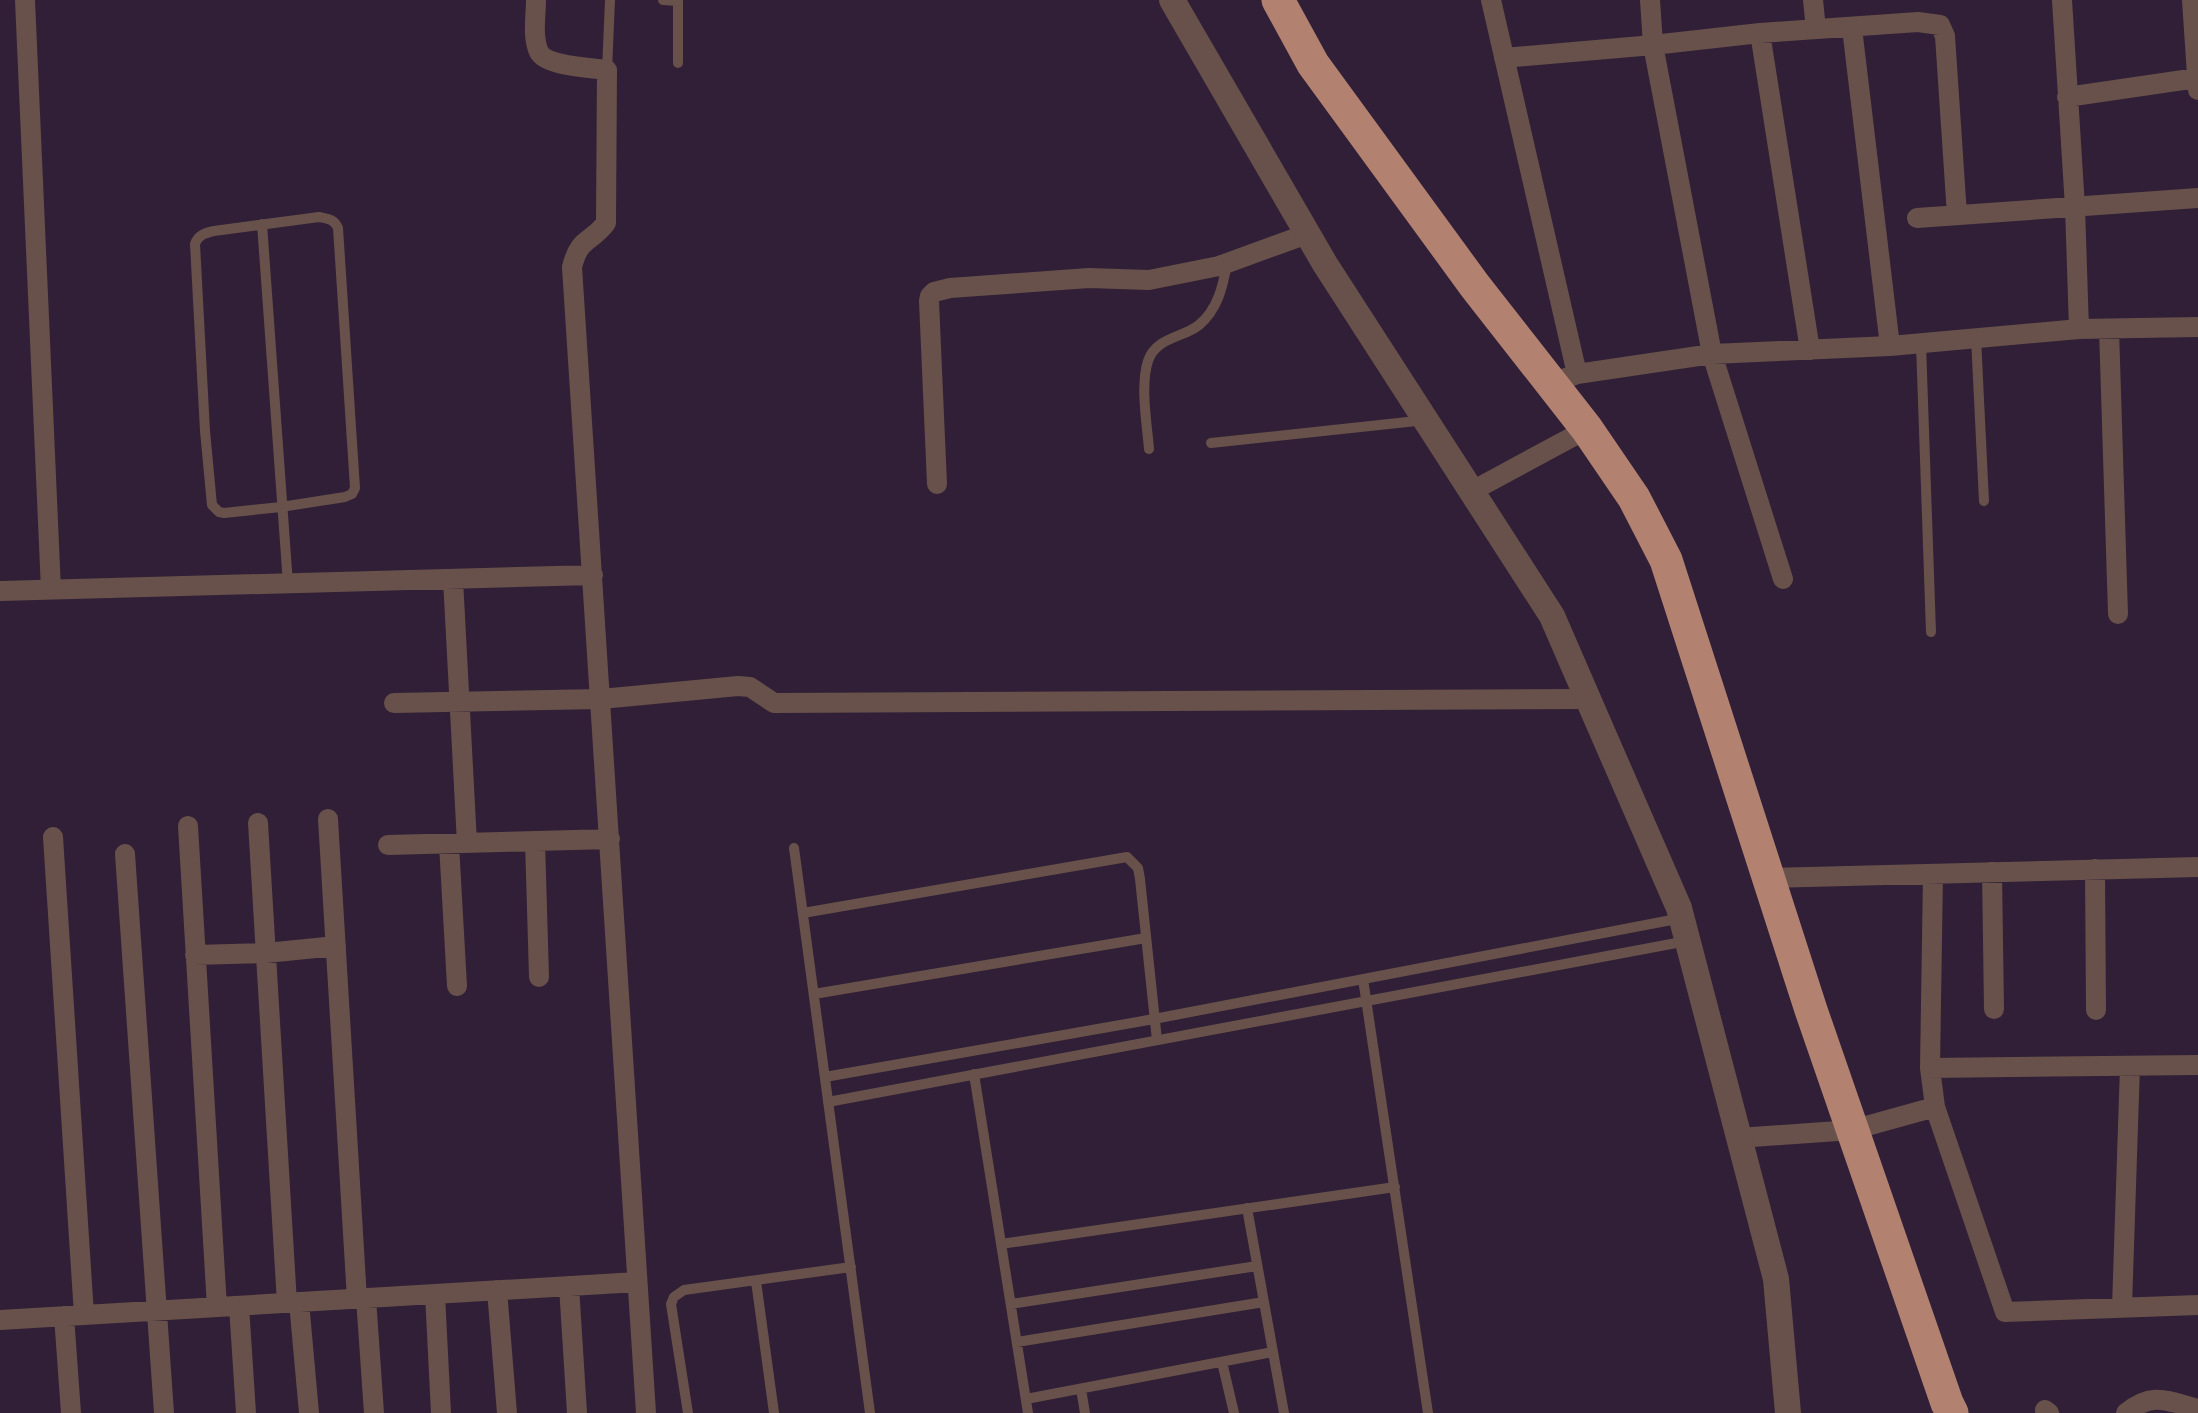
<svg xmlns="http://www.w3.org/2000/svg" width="2198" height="1413" viewBox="0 0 2198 1413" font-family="Jost,sans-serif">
	<rect width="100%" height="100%" fill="#301f36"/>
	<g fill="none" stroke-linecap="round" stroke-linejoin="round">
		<path stroke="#67514a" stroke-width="10" d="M663,0L678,1
			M678,63V0
			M607,70L610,0
			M319,217C329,219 334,219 338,228L355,488L352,494L345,497L281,507L224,513L219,512L212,505L205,431L195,244C198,235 205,233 214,231Z
			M262,224L288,584
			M1976,338L1984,501
			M1921,344L1931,632
			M1211,443L1426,420
			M1149,449C1147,424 1140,386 1148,361C1156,337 1183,338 1199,325C1218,309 1223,286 1227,263
			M794,848L870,1413
			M803,913L1127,857L1138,868L1140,879L1157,1040
			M1363,979L1428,1413
			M814,994L1146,938
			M974,1074L1028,1413
			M825,1077L1154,1019L1682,918
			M828,1102L1687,941
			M1247,1208L1284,1413
			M1001,1244L1395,1187
			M756,1281L774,1413
			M1011,1304L1257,1266
			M1017,1342L1264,1302
			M1222,1362L1234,1413
			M1081,1389L1085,1413
			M1026,1399L1273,1352
			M688,1413L671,1304L674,1297L684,1290L851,1267"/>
		<path stroke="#67514a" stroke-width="20" d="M25,0L51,590
			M536,0C536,16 532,37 539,52C546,66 592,68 607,70L606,223C590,244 580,236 572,267L646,1413
			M1491,0L1577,374
			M1813,0L1816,29
			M2062,0L2075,207L2079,329
			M2192,0L2198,90
			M1852,28L1890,346
			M1760,33L1810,350
			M1504,58L1653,45L1650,0
			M2067,97L2197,78
			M1917,218L2198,198
			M2109,329L2118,614
			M1550,384L1577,374L1712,354L1890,346L2079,329L2198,327
			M937,484L929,301L930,296L934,292L950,288L1089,278L1149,280L1219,266L1307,234
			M1472,491L1587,429
			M453,579L467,843
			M1783,579L1712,354L1653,45L1760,33L1918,22L1940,25L1945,36L1957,215
			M0,591L593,575
			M394,703L601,699L738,686L750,687L774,703L1588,699
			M328,819L357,1299
			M258,823L287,1303
			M188,826L217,1307
			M53,837L84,1315
			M535,841L539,977
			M449,844L457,986
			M388,845L610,839
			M125,854L164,1413
			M2095,869L2096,1010
			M1992,872L1994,1009
			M1768,878L2198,867
			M195,955L266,953L336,946
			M2198,1065L1930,1068L1935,1107L2005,1312L2198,1305
			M1930,1068L1933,874
			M1739,1138L1852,1130L1935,1107
			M569,1286L577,1413
			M497,1290L507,1413
			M435,1294L441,1413
			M366,1298L374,1413
			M299,1302L309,1413
			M239,1306L246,1413
			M2122,1307L2130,1066
			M64,1316L71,1413
			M0,1320L637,1282
			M2045,1410L2049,1413
			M2126,1413C2153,1391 2167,1401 2198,1409"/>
		<path stroke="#67514a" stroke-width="26" d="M1172,0L1325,264L1552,616L1588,699L1679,908L1776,1279L1788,1413"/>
		<path stroke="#b28170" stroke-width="33" d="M1278,0L1313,64L1475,286L1587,429L1634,498L1666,560L1811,1010L1947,1403L1952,1413"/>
	</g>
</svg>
